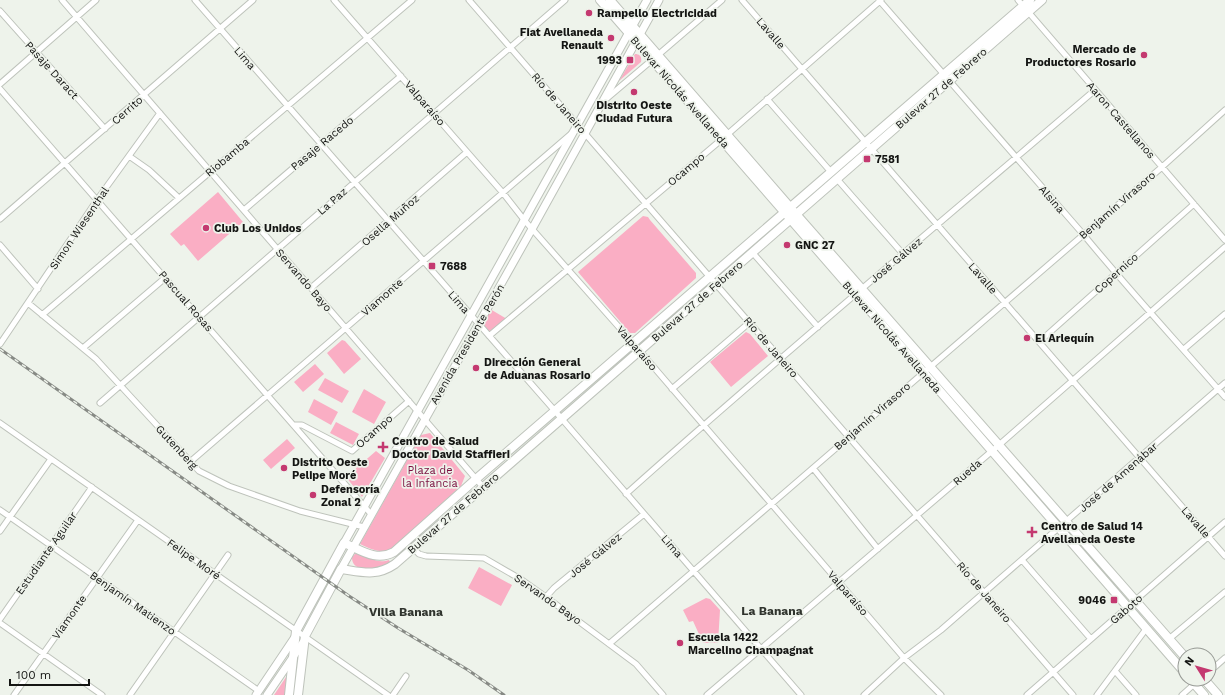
<svg xmlns="http://www.w3.org/2000/svg" width="1225" height="695" viewBox="0 0 1225 695" font-family="'Work Sans',sans-serif">
	<rect width="100%" height="100%" fill="#eef3eb"/>
	<path fill="#faaec4" d="M635,54C640,54 642,57 641,62L619,81Z
		M218,192L243,222L198,261L184,244L181,246L170,234Z
		M643,216L648,217L650,220L696,273V278L635,333H630L578,272Z
		M490,309L507,319L490,331C478,327 486,317 490,309Z
		M746,332L750,334L768,356L731,387L710,362Z
		M342,340L345,341L361,359L344,374L327,353Z
		M315,364L324,374L303,392L294,382Z
		M325,378L349,391L342,403L318,390Z
		M364,389L386,402L374,424L352,412Z
		M314,399L338,412L331,425L308,412Z
		M336,422L359,434L353,445L330,433Z
		M430,433L465,476L461,486L390,550C378,553 371,549 360,544L421,435Z
		M287,439L295,448L271,469L263,460Z
		M376,451L385,458L362,497L346,477Z
		M355,554C368,553 374,565 389,560L391,564C381,570 351,575 352,557Z
		M479,567L512,585L501,606L468,588Z
		M706,598L710,599L720,610L718,643H703L693,621L689,622L683,610Z
		M286,677H288L286,695H274Z"/>
	<g fill="none" stroke-linecap="round" stroke-linejoin="round">
		<g stroke="#bec3bb" stroke-width="7">
			<path id="minor" d="M62,0L483,487
				M195,0L555,411L801,695
				M334,0L503,193L525,221L633,343L904,658L941,695
				M469,0L1073,695
				M742,0L1225,556
				M879,0L1083,234C1129,290 1178,343 1225,397
				M1018,0L1225,240
				M0,11L105,129
				M658,55L722,0
				M0,84L96,0
				M0,89L371,514
				M606,99L652,60
				M767,99L831,172
				M129,156L149,170L179,198
				M837,179L903,254
				M244,210L401,76
				M0,219L253,0
				M0,245L38,289
				M752,252L818,327
				M311,288L467,152
				M28,303L96,359L199,471L229,486L300,511L364,527
				M42,315L412,0
				M489,336L721,140L881,0
				M1039,342L1194,204
				M0,344L97,200L160,113
				M83,348L165,278
				M1184,349L1225,314
				M672,389L750,322
				M100,403L565,0
				M0,423L388,695
				M294,425H302L352,451L409,401
				M190,462L571,134
				M813,468L878,549
				M626,494C780,356 939,224 1095,90
				M0,510L259,691
				M0,531L51,459
				M413,548L419,554L426,556L484,558L522,580L546,597L636,664L663,695
				M1022,560L1091,639
				M546,597L554,588L644,514
				M0,619L92,487
				M0,623L102,695
				M1169,639L1225,592
				M609,644L1162,167L1225,110
				M1115,671L1136,695
				M1209,672L1225,658
				M14,695L138,520
				M130,695L228,555
				M393,695L406,676
				M707,695L999,445L1225,247
				M864,695L904,658L941,630L1225,383
				M1027,695L1225,522
				M1097,695L1146,629
				M1182,695L1200,679"/>
		</g>
		<g stroke="#bec3bb" stroke-width="9">
			<path id="secondary" d="M344,543L647,0
				M341,569L532,229L659,0
				M256,695L295,637
				M267,695L304,641"/>
		</g>
		<g stroke="#bec3bb" stroke-width="10">
			<path id="primary" d="M600,0L1185,673
				M610,0L796,214L1185,657
				M1190,679L1204,695
				M1204,679L1218,695
				M289,695L296,631L344,543C361,550 376,562 394,552L476,479L1030,0
				M298,695L305,636L341,569C362,572 376,577 395,564L1042,0"/>
		</g>
		<use href="#minor" stroke="#fff" stroke-width="5"/>
		<use href="#secondary" stroke="#fff" stroke-width="7"/>
		<use href="#primary" stroke="#fff" stroke-width="8"/>
		<g stroke="#878a85" stroke-width="3">
			<path id="rail" d="M0,349L349,596L398,628L468,670L504,695"/>
		</g>
		<use href="#rail" stroke="#eef3eb" stroke-width="1.5" stroke-dasharray="4.5" stroke-linecap="butt"/>
	</g>
	<g fill="#c43970" stroke="#eef3eb" stroke-width="1.5">
		<circle cx="589" cy="13" r="4"/>
		<circle cx="611" cy="38" r="4"/>
		<circle cx="1144" cy="55" r="4"/>
		<rect x="626" y="56" width="8" height="8" rx="2"/>
		<circle cx="634" cy="92" r="4"/>
		<rect x="863" y="155" width="8" height="8" rx="2"/>
		<circle cx="206" cy="228" r="4"/>
		<circle cx="787" cy="245" r="4"/>
		<rect x="428" y="262" width="8" height="8" rx="2"/>
		<circle cx="1027" cy="338" r="4"/>
		<circle cx="476" cy="368" r="4"/>
		<path d="M381 441h4v4h4v4h-4v4h-4v-4h-4v-4h4z"/>
		<circle cx="284" cy="468" r="4"/>
		<circle cx="313" cy="495" r="4"/>
		<path d="M1030 526h4v4h4v4h-4v4h-4v-4h-4v-4h4z"/>
		<rect x="1110" y="596" width="8" height="8" rx="2"/>
		<circle cx="680" cy="643" r="4"/>
	</g>
	<g text-anchor="middle" stroke-width="3.5" stroke-linejoin="round" paint-order="stroke">
		<g font-size="11" font-weight="bold" fill="#141513" stroke="#eef3eb" text-anchor="start">
			<text x="597" y="17">Rampello Electricidad</text>
			<text x="603" y="36" text-anchor="end">Fiat Avellaneda<tspan x="603" dy="13">Renault</tspan></text>
			<text x="1136" y="53" text-anchor="end">Mercado de<tspan x="1136" dy="13">Productores Rosario</tspan></text>
			<text x="622" y="64" text-anchor="end">1993</text>
			<text x="634" y="109" text-anchor="middle">Distrito Oeste<tspan x="634" dy="13">Ciudad Futura</tspan></text>
			<text x="875" y="163">7581</text>
			<text x="214" y="232">Club Los Unidos</text>
			<text x="795" y="249">GNC 27</text>
			<text x="440" y="270">7688</text>
			<text x="1035" y="342">El Arlequín</text>
			<text x="484" y="366">Dirección General<tspan x="484" dy="13">de Aduanas Rosario</tspan></text>
			<text x="392" y="445">Centro de Salud<tspan x="392" dy="13">Doctor David Staffieri</tspan></text>
			<text x="292" y="466">Distrito Oeste<tspan x="292" dy="13">Pelipe Moré</tspan></text>
			<text x="321" y="493">Defensoría<tspan x="321" dy="13">Zonal 2</tspan></text>
			<text x="1041" y="530">Centro de Salud 14<tspan x="1041" dy="13">Avellaneda Oeste</tspan></text>
			<text x="1106" y="604" text-anchor="end">9046</text>
			<text x="688" y="641">Escuela 1422<tspan x="688" dy="13">Marcelino Champagnat</tspan></text>
		</g>
		<g font-size="11" fill="#141513" stroke="#eef3eb">
			<text transform="translate(771 33) rotate(49)" y="4">Lavalle</text>
			<text transform="translate(245 58) rotate(49)" y="4">Lima</text>
			<text transform="translate(52 70) rotate(48)" y="4">Pasaje Daract</text>
			<text transform="translate(941 88) rotate(-41)" y="4">Bulevar 27 de Febrero</text>
			<text transform="translate(680 92) rotate(49)" y="4">Bulevar Nicolás Avellaneda</text>
			<text transform="translate(425 103) rotate(49)" y="4">Valparaíso</text>
			<text transform="translate(559 103) rotate(49)" y="4">Río de Janeiro</text>
			<text transform="translate(127 110) rotate(-41)" y="4">Cerrito</text>
			<text transform="translate(1121 120) rotate(49)" y="4">Aaron Castellanos</text>
			<text transform="translate(322 143) rotate(-40)" y="4">Pasaje Racedo</text>
			<text transform="translate(227 157) rotate(-40)" y="4">Riobamba</text>
			<text transform="translate(686 169) rotate(-40)" y="4">Ocampo</text>
			<text transform="translate(1052 199) rotate(49)" y="4">Alsina</text>
			<text transform="translate(332 201) rotate(-41)" y="4">La Paz</text>
			<text transform="translate(1117 205) rotate(-41)" y="4">Benjamín Virasoro</text>
			<text transform="translate(390 220) rotate(-41)" y="4">Osella Muñoz</text>
			<text transform="translate(79 228) rotate(-56)" y="4">Simon Wiesenthal</text>
			<text transform="translate(896 260) rotate(-40)" y="4">José Gálvez</text>
			<text transform="translate(1116 273) rotate(-42)" y="4">Copernico</text>
			<text transform="translate(983 278) rotate(49)" y="4">Lavalle</text>
			<text transform="translate(304 280) rotate(49)" y="4">Servando Bayo</text>
			<text transform="translate(382 297) rotate(-41)" y="4">Viamonte</text>
			<text transform="translate(186 301) rotate(49)" y="4">Pascual Rosas</text>
			<text transform="translate(697 301) rotate(-41)" y="4">Bulevar 27 de Febrero</text>
			<text transform="translate(459 302) rotate(49)" y="4">Lima</text>
			<text transform="translate(892 337) rotate(49)" y="4">Bulevar Nicolás Avellaneda</text>
			<text transform="translate(467 344) rotate(-60)" y="4">Avenida Presidente Perón</text>
			<text transform="translate(771 347) rotate(49)" y="4">Río de Janeiro</text>
			<text transform="translate(637 348) rotate(49)" y="4">Valparaíso</text>
			<text transform="translate(872 416) rotate(-41)" y="4">Benjamín Virasoro</text>
			<text transform="translate(374 431) rotate(-41)" y="4">Ocampo</text>
			<text transform="translate(177 447) rotate(47)" y="4">Gutenberg</text>
			<text transform="translate(967 472) rotate(-41)" y="4">Rueda</text>
			<text transform="translate(1118 477) rotate(-41)" y="4">José de Amenábar</text>
			<text transform="translate(453 513) rotate(-41)" y="4">Bulevar 27 de Febrero</text>
			<text transform="translate(1196 522) rotate(49)" y="4">Lavalle</text>
			<text transform="translate(672 546) rotate(49)" y="4">Lima</text>
			<text transform="translate(46 553) rotate(-55)" y="4">Estudiante Aguilar</text>
			<text transform="translate(595 555) rotate(-39)" y="4">José Gálvez</text>
			<text transform="translate(194 559) rotate(35)" y="4">Felipe Moré</text>
			<text transform="translate(984 592) rotate(49)" y="4">Río de Janeiro</text>
			<text transform="translate(848 593) rotate(49)" y="4">Valparaíso</text>
			<text transform="translate(548 599) rotate(35)" y="4">Servando Bayo</text>
			<text transform="translate(133 603) rotate(35)" y="4">Benjamín Matienzo</text>
			<text transform="translate(1126 609) rotate(-41)" y="4">Gaboto</text>
			<text transform="translate(69 617) rotate(-55)" y="4">Viamonte</text>
		</g>
		<g font-size="11" fill="#7a0f3f" stroke="#eef3eb">
			<text x="430" y="474">Plaza de<tspan x="430" dy="13">la Infancia</tspan></text>
		</g>
		<g font-size="12" font-weight="bold" fill="#30342e" stroke="#eef3eb">
			<text x="772" y="615">La Banana</text>
			<text x="406" y="616">Villa Banana</text>
		</g>
	</g>
	<g transform="translate(1197 667) rotate(307)"><circle r="19" fill="#eef3eb" stroke="#979a95"/>
	<path d="M0-3L7 15L0 10L-7 15Z" fill="#c43970"/>
	<text y="-6" font-size="11" font-weight="bold" text-anchor="middle" fill="#141513">N</text>
	</g>
	<path d="M10 679v6h79v-6" fill="none" stroke="#141513" stroke-width="2"/>
	<text x="16" y="679" font-size="12" fill="#141513" stroke="#eef3eb" stroke-width="3" paint-order="stroke">100 m</text>
</svg>
